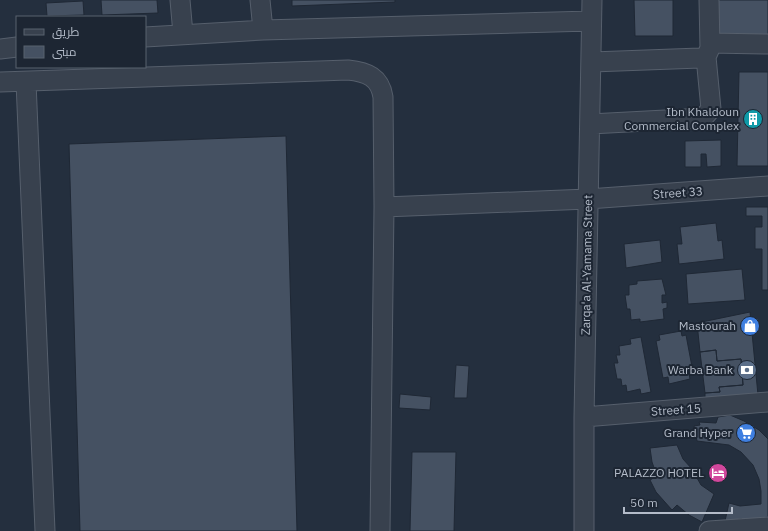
<svg xmlns="http://www.w3.org/2000/svg" width="768" height="531" viewBox="0 0 768 531" font-family="'IBM Plex Sans',Cairo,sans-serif">
	<rect width="100%" height="100%" fill="#242f3e"/>
	<path fill="#455162" stroke="#1f2835" d="M101,0H157L158,13L102,15Z
		M292,0H395V2L292,6Z
		M634,0H673V36H635Z
		M716,0H768V36L716,34Z
		M83,1L84,15L47,16L46,3Z
		M739,72H768V166H737Z
		M286,136L297,531H80L69,144Z
		M721,140V166L707,167L706,154H701V167H685V141Z
		M746,207H768V290H762V249H755V227H762V216H746Z
		M716,223L718,241L722,240L724,259L679,264L677,244H682L680,227Z
		M660,240L662,262L626,268L624,244Z
		M742,269L745,300L688,304L686,274Z
		M662,279L666,295H662V303L667,302V308L663,309L664,319L640,322V319L631,320L630,309H627L625,295H629V285L637,284V281Z
		M750,312L758,395L705,400V393L720,392L719,387L743,385L741,359L717,361L716,350L700,352L697,323Z
		M681,331L682,336L686,335L693,372L689,373L690,379L669,384L668,377L663,378L656,341L660,340L659,335Z
		M641,337L651,392L641,394L640,389L627,392L626,385L622,386L621,379H617L614,363H618L616,355H620L619,346L631,344L630,339Z
		M716,350L717,361L741,359L743,385L719,387L720,392L705,393L700,352Z
		M456,365L469,366L467,398H454Z
		M400,394L431,397L430,410L399,408Z
		M730,415L744,421L759,430L768,439V517L743,521L742,519L725,521L729,503L740,506L761,504V491L759,479L753,465L741,452L729,445L697,441L694,426L700,425L699,422L716,423L718,417Z
		M677,445L683,459L692,469L701,485L714,494L702,522L689,515L677,505L672,510L656,492L650,480L657,476L652,462L650,448Z
		M412,452H456L454,531H410Z"/>
	<g fill="none" stroke-linecap="round" stroke-linejoin="round">
		<g stroke="#565f6c" stroke-width="21">
			<path id="minor" d="M180,0L183,34
				M260,0L263,30
				M145,37L263,30L591,21
				M710,43L768,44
				M0,49L17,47
				M592,62L700,58L706,57L710,48L709,0
				M0,82L348,70C367,72 380,77 383,97L384,207L380,531
				M26,82L45,531
				M590,124L703,118L711,109L706,57
				M384,207L588,199L768,186
				M584,417L768,402
				M584,531V417L592,0
				M709,531L768,527"/>
		</g>
		<use href="#minor" stroke="#38414e" stroke-width="19"/>
	</g>
	<defs>
		<g id="building-disc" transform="scale(1)"><circle r="9.5" fill="#0f9aa8" stroke="#1d2633"/><path d="M-4-6H4V6H1V3H-1V6H-4ZM-2.5-4.3h1.7v1.8h-1.7ZM.8-4.3h1.7v1.8H.8ZM-2.5-1h1.7V.8h-1.7ZM.8-1h1.7V.8H.8Z" fill="#fff"/></g>
		<g id="shop-disc" transform="scale(1)"><circle r="9.5" fill="#3f7fe0" stroke="#1d2633"/><path d="M-5-2.5h2.3a2.7 3.5 0 0 1 5.4 0H5L5.5 6h-11ZM-1.5-2.5h3a1.5 2.3 0 0 0-3 0Z" fill="#fff"/></g>
		<g id="bank-disc" transform="scale(1)"><circle r="9.5" fill="#5c6f8a" stroke="#1d2633"/><path d="M-6-4H6V4H-6ZM0-2.3a2.3 2.3 0 1 0 0 4.6a2.3 2.3 0 1 0 0-4.6Z" fill="#fff"/></g>
		<g id="supermarket-disc" transform="scale(1)"><circle r="9.5" fill="#3f7fe0" stroke="#1d2633"/><path d="M-6-5.5h2.5l.6 2H6L4.5 2H-2.5L-4.4-4H-6ZM-1.5 3.2a1.3 1.3 0 1 0 .1 0ZM3 3.2a1.3 1.3 0 1 0 .1 0Z" fill="#fff"/></g>
		<g id="hotel-disc" transform="scale(1)"><circle r="9.5" fill="#d1479c" stroke="#1d2633"/><path d="M-6-4.5h1.5V1H6V5H4.5V3h-9V5H-6ZM-4 0a1.8 1.8 0 1 1 3.6 0ZM.5 0V-2.5h3Q6-2.5 6 0Z" fill="#fff"/></g>
	</defs>
	<g fill-rule="evenodd">
		<use href="#building-disc" x="753" y="119"/>
		<use href="#shop-disc" x="750" y="326"/>
		<use href="#bank-disc" x="747" y="370"/>
		<use href="#supermarket-disc" x="746" y="433"/>
		<use href="#hotel-disc" x="718" y="473"/>
	</g>
	<g text-anchor="middle" stroke-width="4" stroke-linejoin="round" paint-order="stroke">
		<g font-size="12" fill="#b4bcc9" stroke="#1d2633" text-anchor="end">
			<text x="739" y="116">Ibn Khaldoun<tspan x="739" dy="14">Commercial Complex</tspan></text>
			<text x="736" y="330">Mastourah</text>
			<text x="733" y="374">Warba Bank</text>
			<text x="732" y="437">Grand Hyper</text>
			<text x="704" y="477">PALAZZO HOTEL</text>
		</g>
		<g font-size="12" fill="#b4bcc9" stroke="#1d2633">
			<text transform="translate(678 193) rotate(-4)" y="4">Street 33</text>
			<text transform="translate(587 265) rotate(-89)" y="4">Zarqa'a Al-Yamama Street</text>
			<text transform="translate(676 410) rotate(-4)" y="4">Street 15</text>
		</g>
	</g>
	<rect x="16" y="16" width="130" height="52" fill="#1d2633" stroke="#59626f"/>
	<rect x="24" y="29" width="20" height="6" fill="#38414e" stroke="#59626f"/>
	<text x="52" y="36" font-size="12" fill="#b4bcc9">طريق</text>
	<rect x="24" y="46" width="20" height="12" fill="#455162" stroke="#59626f"/>
	<text x="52" y="56" font-size="12" fill="#b4bcc9">مبنى</text>
	<path d="M624 507v6h108v-6" fill="none" stroke="#b4bcc9" stroke-width="2"/>
	<text x="630" y="507" font-size="12" fill="#b4bcc9" stroke="#1d2633" stroke-width="3" paint-order="stroke">50 m</text>
</svg>
